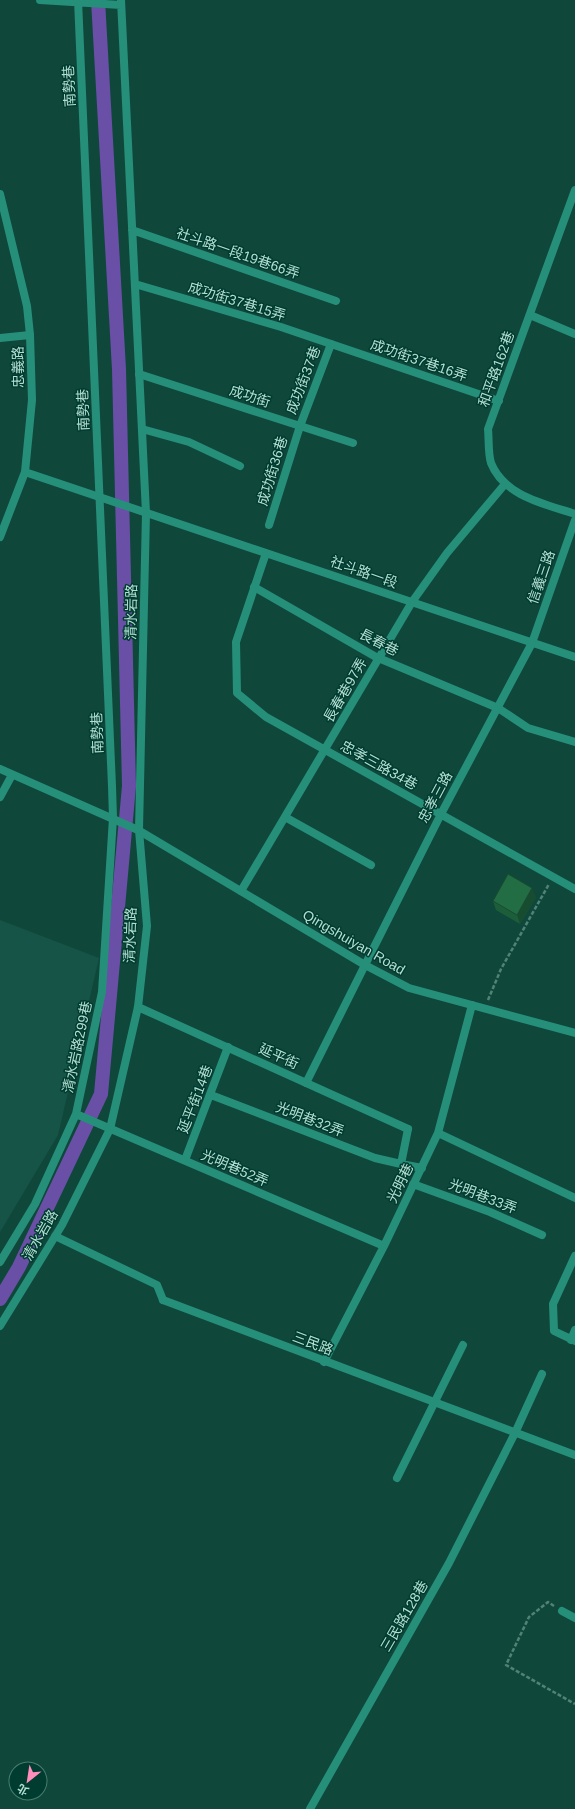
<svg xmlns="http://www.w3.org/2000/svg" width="575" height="1809" viewBox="0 0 575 1809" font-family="Arial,'Noto Sans TC',sans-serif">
	<rect width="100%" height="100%" fill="#10473b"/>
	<path fill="#165447" d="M0,920L99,958L58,1135L0,1232Z"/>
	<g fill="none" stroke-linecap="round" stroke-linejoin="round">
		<path stroke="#6a4fa6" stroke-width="14" d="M0,1299L19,1267L101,1094L129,786L119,369L98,0"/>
		<path stroke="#508376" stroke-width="2.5" stroke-dasharray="4 2" stroke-linecap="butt" d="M488,1000L501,969L549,884
			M554,1606L548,1602L529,1617L506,1665L575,1704"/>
		<path stroke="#268f7a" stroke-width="8" d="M40,0L121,5
			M575,190L488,429C489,439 488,454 491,463C504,496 545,504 575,514
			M132,230L336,301
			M135,284L281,327L499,401
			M530,315L575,334
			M0,338L30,335
			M142,429L189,442L240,466
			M254,587L376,657L498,708L528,728L575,742
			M0,797L12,775
			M285,817L371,865
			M241,891L412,602L447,553L505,484
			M306,1083L365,965
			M211,1095L375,1158L401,1164
			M76,1114L384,1246
			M408,1129L401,1164L422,1168
			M438,1133L575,1198
			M185,1160L228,1047
			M413,1184L490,1212L542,1235
			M55,1236L157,1285L163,1300
			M575,1256L553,1304L554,1331L575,1341
			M0,1262L35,1204L76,1114L102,992L113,818L112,786L78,0
			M0,1326L62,1225L110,1129L138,1007L147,926L139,830L146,513L121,0
			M571,1340L575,1330
			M324,1362L384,1246L438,1133L472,1005
			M397,1478L463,1345
			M562,1611L575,1618
			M310,1809L449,1563L515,1433"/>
		<path stroke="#268f7a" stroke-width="8" d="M0,194L27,306L30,335L32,400L25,472L0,537
			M139,374L353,443
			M25,472L575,657
			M269,525L300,426L331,344
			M266,553L236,642L237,693L266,717L575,889
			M365,965L441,814L532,643L575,520
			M138,1007L408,1129
			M163,1300L575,1455
			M515,1433L542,1374"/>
		<path stroke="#268f7a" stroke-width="8" d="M0,769L138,830L365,965L409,988L575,1033"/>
	</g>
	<path fill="#1d5e3a" d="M536,897L520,924L496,910L493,901Z"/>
	<path fill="#184c30" d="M532,888L536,897L520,924L517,915Z"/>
	<path fill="#226d44" stroke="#184c30" d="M508,874L532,888L517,915L493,901Z"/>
	<g text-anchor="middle" stroke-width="3" stroke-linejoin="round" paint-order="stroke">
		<g font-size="14" fill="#b3dfd2" stroke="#013c31">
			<text transform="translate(69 86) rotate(-93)" y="5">南勢巷</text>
			<text transform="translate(238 253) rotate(19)" y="5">社斗路一段19巷66弄</text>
			<text transform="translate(237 301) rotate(17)" y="5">成功街37巷15弄</text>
			<text transform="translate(419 360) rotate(19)" y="5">成功街37巷16弄</text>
			<text transform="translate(18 367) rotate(-91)" y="5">忠義路</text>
			<text transform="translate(496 369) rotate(-70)" y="5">和平路162巷</text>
			<text transform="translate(303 380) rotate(-69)" y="5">成功街37巷</text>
			<text transform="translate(250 396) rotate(18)" y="5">成功街</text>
			<text transform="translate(83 410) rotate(-92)" y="5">南勢巷</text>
			<text transform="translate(272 471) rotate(-73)" y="5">成功街36巷</text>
			<text transform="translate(364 572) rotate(19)" y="5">社斗路一段</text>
			<text transform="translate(541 577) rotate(-71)" y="5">信義三路</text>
			<text transform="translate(131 612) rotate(-89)" y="5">清水岩路</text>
			<text transform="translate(379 642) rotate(27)" y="5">長春巷</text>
			<text transform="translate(345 690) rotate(-60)" y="5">長春巷97弄</text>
			<text transform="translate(97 733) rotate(-92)" y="5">南勢巷</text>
			<text transform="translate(379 765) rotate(29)" y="5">忠孝三路34巷</text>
			<text transform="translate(435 797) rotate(-62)" y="5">忠孝三路</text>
			<text transform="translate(130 935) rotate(-88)" y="5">清水岩路</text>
			<text transform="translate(354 942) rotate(30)" y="5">Qingshuiyan Road</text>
			<text transform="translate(77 1047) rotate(-78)" y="5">清水岩路299巷</text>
			<text transform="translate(279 1056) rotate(24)" y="5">延平街</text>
			<text transform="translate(195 1099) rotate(-69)" y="5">延平街14巷</text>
			<text transform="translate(310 1119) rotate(21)" y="5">光明巷32弄</text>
			<text transform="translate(235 1168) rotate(23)" y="5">光明巷52弄</text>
			<text transform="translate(400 1183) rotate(-64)" y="5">光明巷</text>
			<text transform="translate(483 1196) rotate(21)" y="5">光明巷33弄</text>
			<text transform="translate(40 1235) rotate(-60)" y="5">清水岩路</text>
			<text transform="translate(313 1343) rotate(21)" y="5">三民路</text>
			<text transform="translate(404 1616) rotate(-60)" y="5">三民路128巷</text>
		</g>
	</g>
	<g transform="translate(28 1781) rotate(210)"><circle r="19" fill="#013c31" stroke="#487d71"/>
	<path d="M0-3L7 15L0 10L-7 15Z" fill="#ff8ebb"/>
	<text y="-6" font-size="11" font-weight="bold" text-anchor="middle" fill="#b3dfd2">北</text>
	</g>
</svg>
